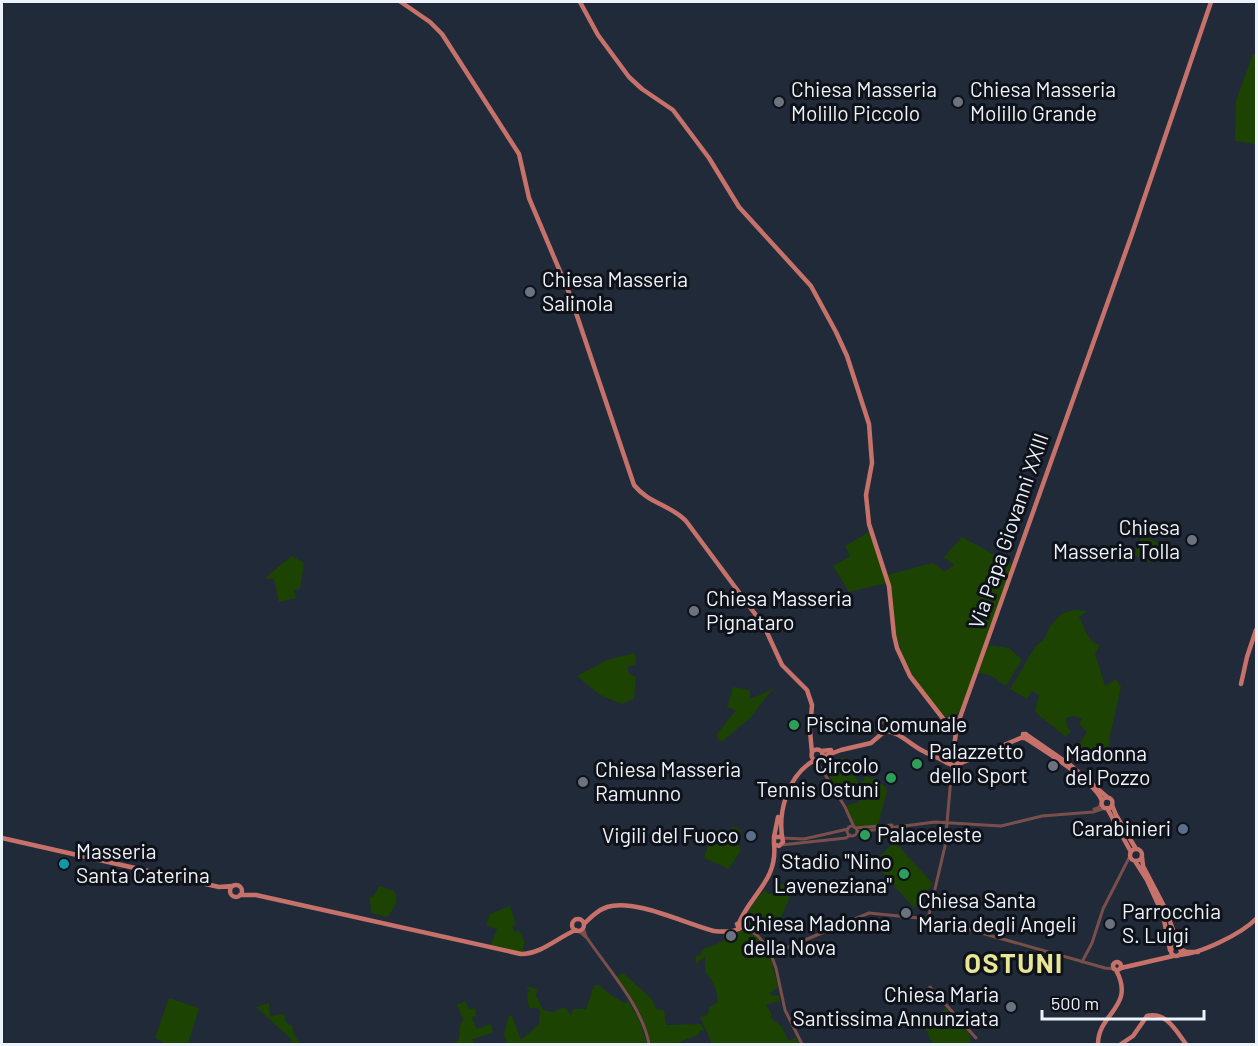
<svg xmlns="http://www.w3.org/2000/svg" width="1258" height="1046" viewBox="0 0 1258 1046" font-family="Barlow,sans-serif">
	<rect width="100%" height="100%" fill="#212a39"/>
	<path fill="#1c4301" d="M1253,54L1256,55V144L1235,141L1236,101Z
		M869,532L887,583L849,592L833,566L850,556L845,546Z
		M1142,536L1160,543L1153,563L1134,555Z
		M962,537L1013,565L961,709L956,715L947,717C938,711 932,702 925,693C894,651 894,625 887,575L932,563L937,565L944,572L954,565L944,557Z
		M292,556L304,563L300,589L294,590L296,598L279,602L274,579L265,578L266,577Z
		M1073,610L1087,611L1079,617C1084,627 1089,643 1100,645L1095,654L1105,686L1116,679L1121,687L1110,736L1108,764L1103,761L1098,764L1077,747L1087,732L1079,724L1082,719L1074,716L1066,718L1067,727L1071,731L1066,737L1035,712L1039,695L1032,691L1027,699L1010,689L1035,647L1044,639L1051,625L1061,614Z
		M987,645L1009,648L1022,660L1006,686L990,675L977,673Z
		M635,653L636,664L628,667C627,673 631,675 636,677L634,699L622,704L600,695L577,676L607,660Z
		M733,687L750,690V699L778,687L770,692L751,717L723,741H719L716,735L736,710L727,707Z
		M843,757L859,783L863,781L865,776L875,779L873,784H882L886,788L887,792L878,825L859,827L854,825L846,806L859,802L860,798L854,797L851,791L842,797L824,768Z
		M734,826L740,830H742L737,843L741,850L729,869L704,858L710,838L713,842Z
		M895,842L933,884L914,908L873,862Z
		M778,883L794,888L781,917L772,923L769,922L763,925L764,929L758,930L746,927C742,915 757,900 764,890L769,894H772Z
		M379,886L394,891C400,902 394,908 387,917L371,913L370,897L374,896Z
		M510,906L516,924L512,927L515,932L519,930L525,943L523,945V952L490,946L497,929L486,925L490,914Z
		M744,930C769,937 773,966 778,987L770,993L773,996L779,995L780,1003L775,1002L766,1005L771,1013V1018L781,1026L789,1041L796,1037L800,1044H712L700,1017L708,1015L709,1007L717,1003C719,993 712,979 705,972V957L696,964V955L699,956L705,948L715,945L726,939L725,934Z
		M623,973L652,999L656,1009L664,1010L666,1025L701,1024L704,1030H701C697,1039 692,1036 685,1040C672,1046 665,1044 651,1044L639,1012L615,977Z
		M594,985H599L612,996L624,1003L628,1001L639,1019L647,1044H507L504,1035L509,1015L512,1016L521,1040L539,1024L540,1011L538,1008H529L527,996L529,991L526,986L537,989L536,996L543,1010L553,1012L565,1007L571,1016L573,1009H586Z
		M169,998L199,1008L188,1044H166L155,1038Z
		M465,1001L469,1009L475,1008L477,1017L473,1016L472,1018L477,1029L491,1024L493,1033L472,1039L475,1044H456L455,1043L459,1038L460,1025L463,1019L457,1005Z
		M269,1003L270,1016L284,1014L286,1022L292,1026L294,1034L300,1044H291V1039L256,1007Z
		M946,1008L969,1033L971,1041L967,1044H933L924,1026Z"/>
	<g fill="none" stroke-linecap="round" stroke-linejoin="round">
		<path stroke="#794f4b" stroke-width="3" d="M816,760L845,807L854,827
			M1094,809L1098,808L1102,803
			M847 831a5 5 0 1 1 10 0a5 5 0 1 1-10 0Z
			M855,828L892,825
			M857,832L935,822L1001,826L1042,816L1093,812L1105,808
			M782,838L804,839L848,829
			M781,845L846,838L850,835
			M928,919L945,846L952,766
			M743,926L758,936L769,949L776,968L785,1010L802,1044
			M583,928L586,936
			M579,931L587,938C608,969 642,1006 649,1044
			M772,954L869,913L928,919L946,923L1105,968L1114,969
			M1082,962L1092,943L1103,909L1130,856
			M930,987L976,1038"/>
		<path stroke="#c6726a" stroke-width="4.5" d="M401,2L430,22L442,34L519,154L529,198L570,295L634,485C648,503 671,505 686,521L764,626L782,665L807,690L812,705L810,731L812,753
			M580,2L598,35L629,77L642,89L673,110L709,158L739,207L811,286L836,332L847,356L869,424L872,463L866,495L869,524L889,586L894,635L897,648L910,676L948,725
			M1241,684L1247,657L1256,630
			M948 723a5 5 0 1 1 10 0a5 5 0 1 1-10 0Z
			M958,723L1132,234L1211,2
			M886,730L889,724L886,721H882L879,726L882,730C902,732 908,744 925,752C932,756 940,758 947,763
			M1023,734H1026L1027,737L1023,738Z
			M1027,735L1069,764L1107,797
			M1025,738C1043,750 1096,782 1102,801
			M811.5 755a5.5 5.5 0 1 1 11 0a5.5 5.5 0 1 1-11 0Z
			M821,751L831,750
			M953,754L957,725
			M822,757L841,750L871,743L885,731
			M957,764L959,759L956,755L948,757V763L954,766L1023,737
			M1101.5 803a5.5 5.5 0 1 1 11 0a5.5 5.5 0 1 1-11 0Z
			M1112,805L1116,815L1136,849
			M1107,808L1131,852
			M774,837L778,817
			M781,837H774V844L779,846L783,842C777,814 787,775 815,760
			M2,838L219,887L232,886
			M1130 855a6 6 0 1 1 12 0a6 6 0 1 1-12 0Z
			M1142,857L1143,866L1165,908L1180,949L1187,952H1198
			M1135,861L1147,880L1163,915L1170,950
			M230 891a6 6 0 1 1 12 0a6 6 0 1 1-12 0Z
			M240,895H256L521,954C542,954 558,937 576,930
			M572 925a6 6 0 1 1 12 0a6 6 0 1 1-12 0Z
			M739,923C751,894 778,880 774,844
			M584,924C591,917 598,910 607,907C634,898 686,924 714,931C723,932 737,932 743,926L741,923L737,924L739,929
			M1171 951a5 5 0 1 1 10 0a5 5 0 1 1-10 0Z
			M1179,955C1200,954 1241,934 1256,919
			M1113 966a4 4 0 1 1 8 0a4 4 0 1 1-8 0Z
			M1121,968L1173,956
			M1098,1044C1098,1013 1136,1007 1116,970
			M1121,1044L1133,1036L1147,1016C1166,1011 1176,1031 1186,1044"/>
	</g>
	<g fill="#6b7280" stroke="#0f1319" stroke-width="2">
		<circle cx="779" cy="102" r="6"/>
		<circle cx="958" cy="102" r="6"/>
		<circle cx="530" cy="292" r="6"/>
		<circle cx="1192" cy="540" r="6"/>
		<circle cx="694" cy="611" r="6"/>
		<circle cx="1053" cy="766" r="6"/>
		<circle cx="583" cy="782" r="6"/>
		<circle cx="906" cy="913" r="6"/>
		<circle cx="1110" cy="924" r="6"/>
		<circle cx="731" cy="936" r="6"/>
		<circle cx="1011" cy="1007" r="6"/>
	</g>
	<g fill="#2e9e5b" stroke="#0f1319" stroke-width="2">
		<circle cx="794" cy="725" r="6"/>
		<circle cx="917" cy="764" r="6"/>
		<circle cx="891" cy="778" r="6"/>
		<circle cx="865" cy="835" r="6"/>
		<circle cx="904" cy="874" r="6"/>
	</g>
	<g fill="#5c6f8a" stroke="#0f1319" stroke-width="2">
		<circle cx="1183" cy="829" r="6"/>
		<circle cx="751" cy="836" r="6"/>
	</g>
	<circle fill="#0f9aa8" stroke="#0f1319" stroke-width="2" cx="64" cy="864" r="6"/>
	<g text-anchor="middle" stroke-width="6" stroke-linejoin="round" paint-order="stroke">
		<g font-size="21" fill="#edf3fd" stroke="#0f1319" text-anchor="start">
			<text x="791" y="97">Chiesa Masseria<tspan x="791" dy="24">Molillo Piccolo</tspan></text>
			<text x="970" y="97">Chiesa Masseria<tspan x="970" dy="24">Molillo Grande</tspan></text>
			<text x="542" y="287">Chiesa Masseria<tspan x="542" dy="24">Salinola</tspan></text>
			<text x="1180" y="535" text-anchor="end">Chiesa<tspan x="1180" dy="24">Masseria Tolla</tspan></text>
			<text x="706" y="606">Chiesa Masseria<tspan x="706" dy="24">Pignataro</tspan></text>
			<text x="806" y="732">Piscina Comunale</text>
			<text x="929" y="759">Palazzetto<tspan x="929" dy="24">dello Sport</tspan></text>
			<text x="1065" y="761">Madonna<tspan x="1065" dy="24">del Pozzo</tspan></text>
			<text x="879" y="773" text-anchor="end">Circolo<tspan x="879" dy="24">Tennis Ostuni</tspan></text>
			<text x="595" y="777">Chiesa Masseria<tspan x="595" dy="24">Ramunno</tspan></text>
			<text x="1171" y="836" text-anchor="end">Carabinieri</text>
			<text x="877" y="842">Palaceleste</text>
			<text x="739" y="843" text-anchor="end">Vigili del Fuoco</text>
			<text x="76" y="859">Masseria<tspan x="76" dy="24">Santa Caterina</tspan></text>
			<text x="892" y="869" text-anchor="end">Stadio "Nino<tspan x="892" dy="24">Laveneziana"</tspan></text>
			<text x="918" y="908">Chiesa Santa<tspan x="918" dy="24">Maria degli Angeli</tspan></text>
			<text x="1122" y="919">Parrocchia<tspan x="1122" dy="24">S. Luigi</tspan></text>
			<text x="743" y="931">Chiesa Madonna<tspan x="743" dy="24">della Nova</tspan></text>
			<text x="999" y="1002" text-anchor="end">Chiesa Maria<tspan x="999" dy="24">Santissima Annunziata</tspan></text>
		</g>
		<g font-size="21" fill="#edf3fd" stroke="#0f1319">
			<text transform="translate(1009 531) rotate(-71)" y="7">Via Papa Giovanni XXIII</text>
		</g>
		<g font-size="27" font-weight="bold" letter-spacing="1.5" fill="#e7e596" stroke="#0f1319">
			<text x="1014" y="973">OSTUNI</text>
		</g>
	</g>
	<rect width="1258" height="1046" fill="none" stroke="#edf3fd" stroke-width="6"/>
	<path d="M1042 1010v9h162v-9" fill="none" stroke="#edf3fd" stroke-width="3"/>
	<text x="1051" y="1010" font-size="18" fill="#edf3fd" stroke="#0f1319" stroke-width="4.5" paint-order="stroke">500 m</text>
</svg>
